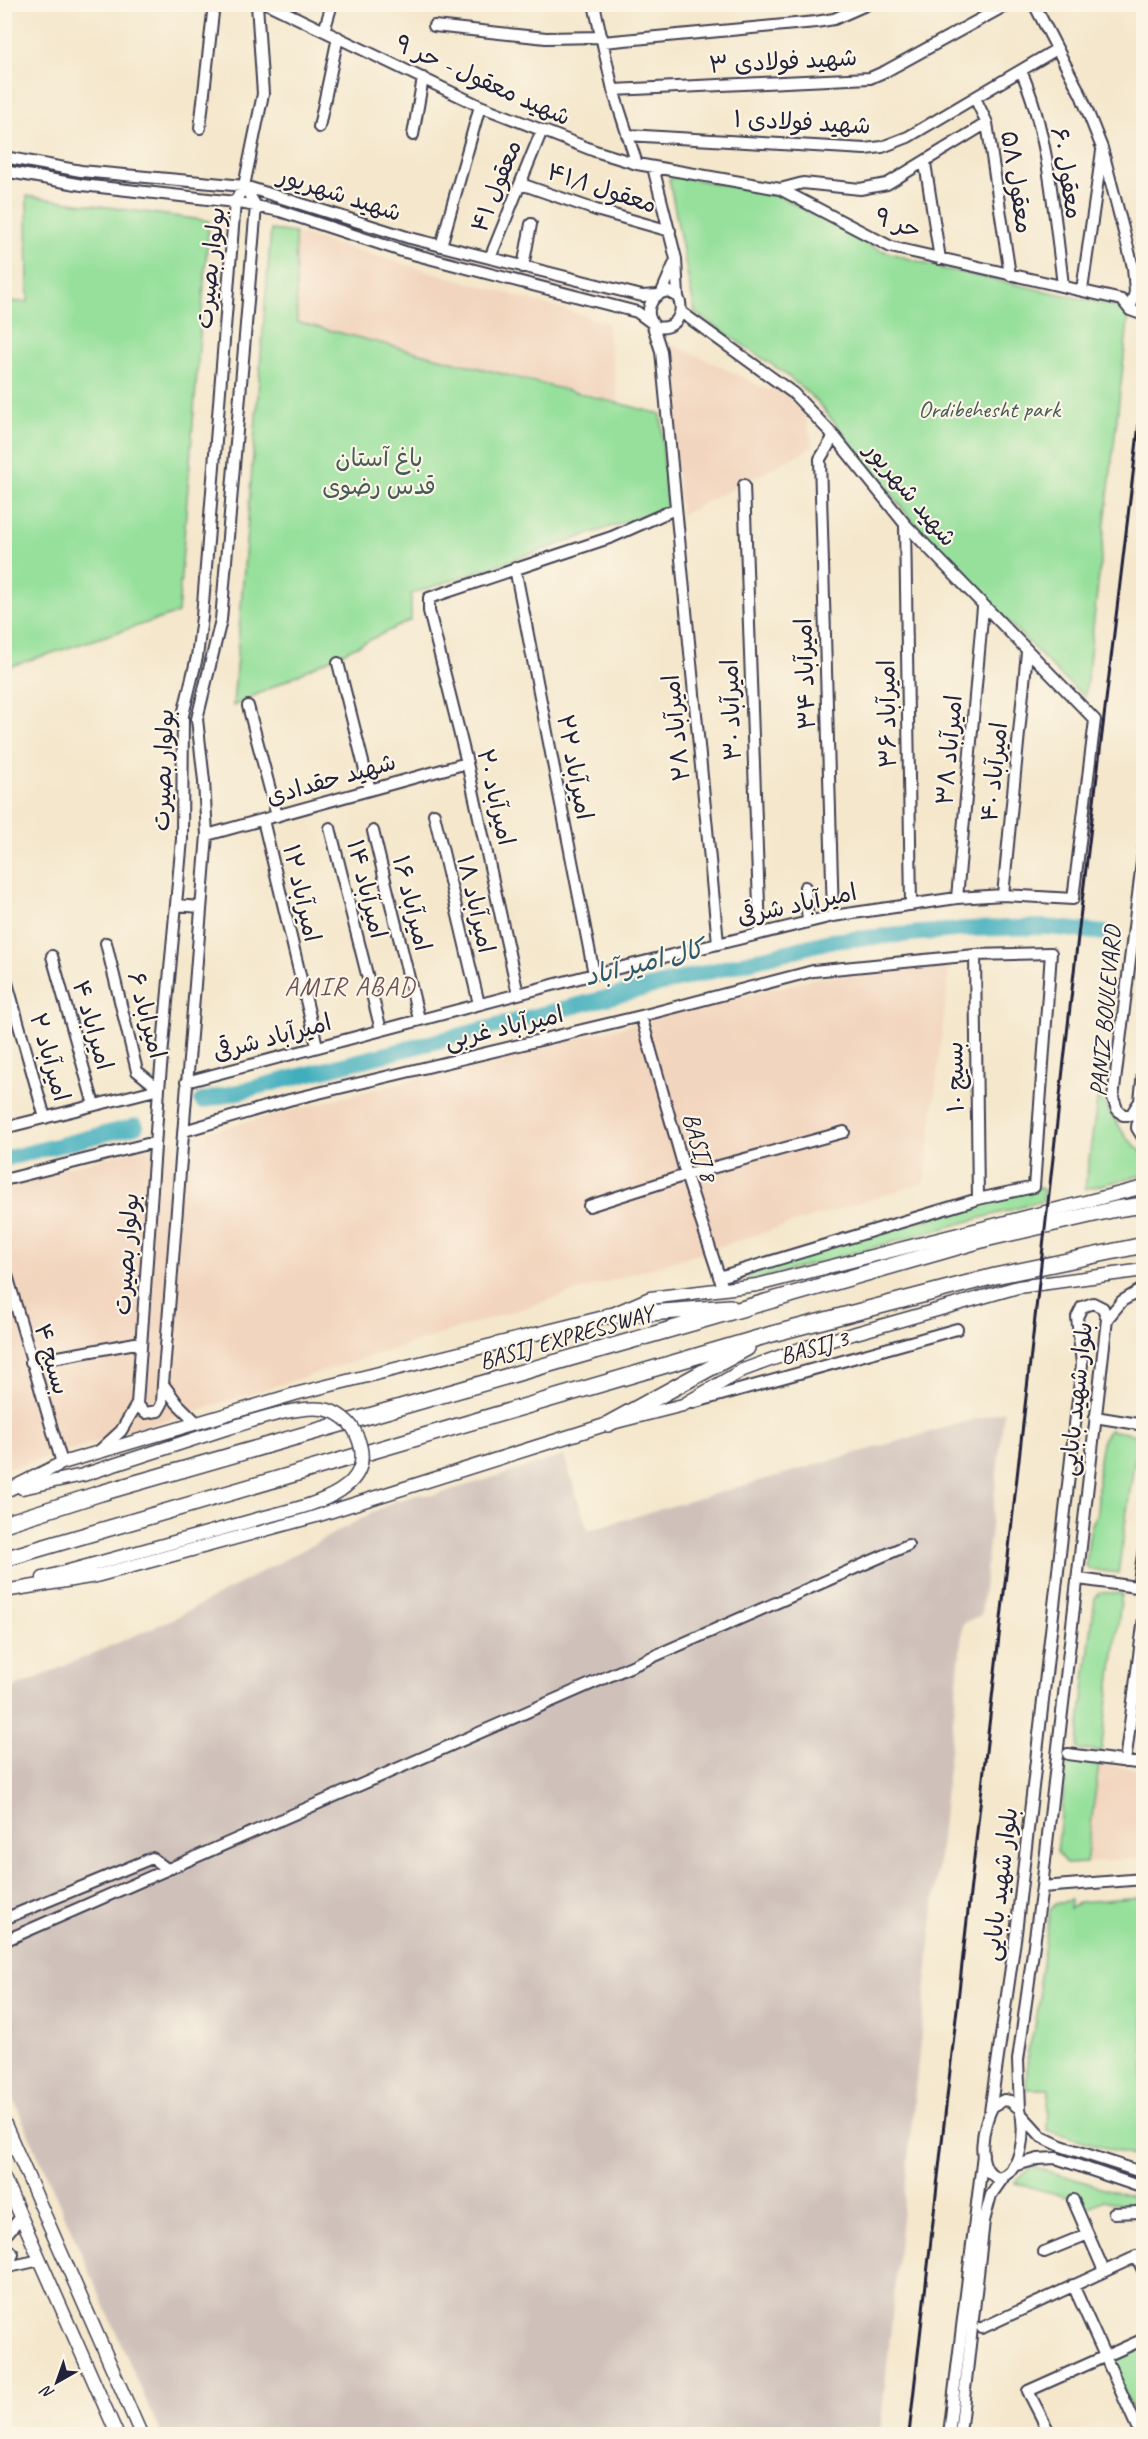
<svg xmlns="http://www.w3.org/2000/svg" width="1148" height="2439" viewBox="0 0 1148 2439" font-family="Caveat,'Playpen Sans Arabic',sans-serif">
	<rect width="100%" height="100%" fill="#fcf5e5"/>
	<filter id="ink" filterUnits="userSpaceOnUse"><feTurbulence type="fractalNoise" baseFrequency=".0167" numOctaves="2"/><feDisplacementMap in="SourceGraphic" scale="12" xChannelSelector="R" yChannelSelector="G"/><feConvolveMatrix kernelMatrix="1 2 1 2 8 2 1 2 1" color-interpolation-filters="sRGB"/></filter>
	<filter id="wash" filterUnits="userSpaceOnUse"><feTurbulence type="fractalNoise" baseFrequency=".008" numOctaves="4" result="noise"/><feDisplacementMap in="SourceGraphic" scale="24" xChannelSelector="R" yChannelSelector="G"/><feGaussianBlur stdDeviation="1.35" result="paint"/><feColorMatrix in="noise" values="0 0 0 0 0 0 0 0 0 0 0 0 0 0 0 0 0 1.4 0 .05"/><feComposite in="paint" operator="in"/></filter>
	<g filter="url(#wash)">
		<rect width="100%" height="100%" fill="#f4e7cc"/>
		<path fill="#f2d5be" d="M295,233L607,322L618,401L296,322Z
			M668,345L679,347L769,390L776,387L805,415L813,447L681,515L672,427L676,425L666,351Z
			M950,962L925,1182L52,1456L5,1469V1183L811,979Z
			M1099,1764L1143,1770V1858L1086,1863Z"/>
		<path fill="#cfc1ba" d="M1004,1411L981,1615L963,1623L880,2434H161L5,2080L4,1692L175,1618L393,1502L418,1495H435L564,1456L588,1530Z"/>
		<path fill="#96e09b" stroke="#5c816b" stroke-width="1.5" d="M677,176L780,196L877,249L940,268L1119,307L1129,313L1085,697L1060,675L923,534L817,401L783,372L695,313L669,179Z
			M27,196L209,221L178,613L5,668L4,302H28Z
			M271,230L295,233L297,322L661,414L667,508L411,594V620L233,706Z
			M1098,1094L1126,1137L1143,1153V1175L1085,1189Z
			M1037,1187L1044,1190L1043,1201L758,1279L752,1280L738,1273Z
			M1109,1430L1138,1435L1118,1573L1089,1569L1086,1565C1087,1553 1088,1540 1091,1528C1092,1522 1096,1518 1097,1511C1100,1489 1094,1446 1109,1430Z
			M1100,1592L1122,1594L1101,1752L1077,1749L1095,1598Z
			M1067,1761L1099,1764L1086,1863L1066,1864L1057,1852Z
			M1143,1897H1144L1143,2159L1047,2130L1049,2089H1026L1028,2051L1035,2027L1040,1997L1039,1983L1050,1910L1056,1904L1071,1900L1070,1909L1079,1902Z
			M1032,2166L1143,2200V2211L1104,2200L1083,2210L1075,2194L1067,2197L1015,2183Z
			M1143,2348V2434L1111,2362Z"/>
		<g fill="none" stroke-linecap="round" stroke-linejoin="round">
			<path stroke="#40aebd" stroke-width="16" d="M202,1101L830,941L967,929L1045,927L1106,933
				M4,1159L136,1126"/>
		</g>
	</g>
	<g filter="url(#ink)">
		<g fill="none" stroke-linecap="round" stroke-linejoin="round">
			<g stroke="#424051" stroke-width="14">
				<path id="minor" d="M268,4L480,106L595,151L637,164L780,189L891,247L1122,300L1130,310L1144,315
					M594,4L613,90L637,164
					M1034,4L1081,95L1102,148L1133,267L1135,292L1130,310
					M434,26L546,38L602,37
					M324,31L332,4
					M603,42L816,22L834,19L868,4
					M1021,71C1048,129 1055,220 1063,285
					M613,90L870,78L886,71L1008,4
					M975,98L987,123L1010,275
					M319,127L338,37
					M200,128L214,4
					M413,135L423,78
					M627,135L865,149L882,147L908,137L1057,49
					M4,157L81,171L244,186L410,238L642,296L657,295
					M925,163L940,259
					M653,167L676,259L678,297
					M4,171L82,185L235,202L280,211L405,252L637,312L652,323L661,351L718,943
					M521,184L596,210L670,231
					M780,189L803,183L860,189L887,184L987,123
					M441,246L480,106
					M490,258L542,130
					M523,267L531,224
					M1082,290L1102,151
					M668,291L678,297C686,313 675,331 656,327C642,314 650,294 668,291Z
					M662,292L675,262
					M744,485L760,933
					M905,524L911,904
					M515,568L594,974
					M338,663L370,790
					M248,706L277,816
					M434,814L479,1004
					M263,820L317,1046
					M330,828L381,1030
					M373,831L419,1019
					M207,835L467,763
					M805,887L808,921
					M1003,895L1027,652
					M957,898L983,607
					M176,905L201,907
					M833,916L820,459L834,436
					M106,943L137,1071L159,1089
					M975,955L978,1199
					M52,956L94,1105
					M4,972L45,1118
					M518,994L467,763L429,611V598L612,537L675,509
					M641,1016L686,1175L721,1282
					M1144,1064L1137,1128L1144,1139
					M186,1082L594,974L833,916L957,898L1003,895L1073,899L1095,720L905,524L834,436L793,393L681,312
					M1138,1104L1131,1115H1123L1117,1109L1113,1098L1144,846
					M4,1128L159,1089
					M184,1131L289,1100L641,1016L813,971L975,955L1051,953L1034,1187L978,1199L719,1277
					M4,1180L155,1142
					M589,1206L686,1175L844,1132
					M4,1265L62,1463
					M1107,1319L1122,1301L1144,1288
					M31,1362L141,1342
					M692,1403L957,1329
					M137,1404L145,1413L158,1411L162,1404L163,1384
					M1095,1417L1144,1425
					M197,1423L177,1403L163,1384L207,835L204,781L197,719L221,620L256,206L244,186
					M98,1452L121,1431L137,1404L159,1089L182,839L183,715L197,657L202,617L235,202L244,186L263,94L257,4
					M1079,1579L1144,1588
					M1138,1587L1144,1549
					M1068,1754L1144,1764
					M1125,1762L1144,1618
					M1042,1887L1144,1879
					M4,1919L152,1858L167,1869
					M4,1941L908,1545
					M1004,2100L1010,2101L1020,2109C1026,2129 1023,2172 998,2178C973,2169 983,2123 993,2106Z
					M990,2112L1016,1933L1082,1364L1077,1317L1082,1307L1093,1303L1103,1308L1107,1319L1042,1887L1018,2060L1020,2109
					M1022,2115L1042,2137L1061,2146L1144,2173
					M1013,2166L1038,2159L1056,2158L1144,2188
					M1073,2200L1104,2271
					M1114,2213L1139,2212L1144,2216
					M4,2237L21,2217
					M4,2246L13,2254L8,2266
					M1044,2252L1088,2234
					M1136,2256L1144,2272
					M4,2268L40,2260
					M1073,2285L1140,2434
					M982,2328L1144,2253
					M949,2434L983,2154
					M960,2434L984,2221L991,2195L1005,2175
					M1050,2434L1028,2391L1144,2339"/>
			</g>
			<g stroke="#424051" stroke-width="15">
				<path id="major" d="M22,1488L83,1475L225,1429
					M4,1492L62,1463L295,1394L608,1316L650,1298L757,1285L1144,1187
					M43,1578L254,1520
					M4,1591L96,1576L316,1516L608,1424L683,1405L743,1370L803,1348L1018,1287L1144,1270
					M4,2122L141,2434
					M4,2178L117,2434"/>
			</g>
			<g stroke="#424051" stroke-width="18">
				<path id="highway" d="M608,1316L730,1307
					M608,1424L747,1348
					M4,1524L101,1493L985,1239L1116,1209L1144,1205
					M4,1559L772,1334L995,1276L1144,1245"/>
			</g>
			<use href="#minor" stroke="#fff" stroke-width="10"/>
			<use href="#major" stroke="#fff" stroke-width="12"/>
			<use href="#highway" stroke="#fff" stroke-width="15"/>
			<path stroke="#22223b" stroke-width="3" d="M909,2434L1081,910L1144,382"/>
			<g stroke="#424051" stroke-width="15" stroke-linecap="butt">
				<path id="major-bridge" d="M225,1429C251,1422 296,1405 323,1409C337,1411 352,1422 357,1436C383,1497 293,1508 254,1520"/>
			</g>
			<use href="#major-bridge" stroke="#fff" stroke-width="12"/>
		</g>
	</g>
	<g text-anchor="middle" stroke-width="4.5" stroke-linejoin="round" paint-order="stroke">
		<g font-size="24" fill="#22223b" stroke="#fcf5e5">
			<text transform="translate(783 61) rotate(-3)" y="8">شهید فولادی ۳</text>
			<text transform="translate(483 80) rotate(24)" y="8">شهید معقول - حر ۹</text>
			<text transform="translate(802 122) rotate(3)" y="8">شهید فولادی ۱</text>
			<text transform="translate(1067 173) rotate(80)" y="8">معقول ۶۰</text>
			<text transform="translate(1017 182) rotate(81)" y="8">معقول ۵۸</text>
			<text transform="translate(496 186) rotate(-68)" y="8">معقول ۴۱</text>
			<text transform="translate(602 188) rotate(18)" y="8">معقول ۴۱/۱</text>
			<text transform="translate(340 194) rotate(18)" y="8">شهید شهریور</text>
			<text transform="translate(898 223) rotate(20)" y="8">حر ۹</text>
			<text transform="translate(210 268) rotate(-84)" y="8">بولوار بصیرت</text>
			<text transform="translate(911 494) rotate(50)" y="8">شهید شهریور</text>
			<text transform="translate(805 674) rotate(-92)" y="8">امیرآباد ۳۴</text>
			<text transform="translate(731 710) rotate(-92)" y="8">امیرآباد ۳۰</text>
			<text transform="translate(887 714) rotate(-91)" y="8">امیرآباد ۳۶</text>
			<text transform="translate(676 728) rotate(-96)" y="8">امیرآباد ۲۸</text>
			<text transform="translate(949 750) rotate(-85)" y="8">امیرآباد ۳۸</text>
			<text transform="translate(575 767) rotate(79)" y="8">امیرآباد ۲۲</text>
			<text transform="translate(163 770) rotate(-88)" y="8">بولوار بصیرت</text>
			<text transform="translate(994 772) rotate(-84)" y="8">امیرآباد ۴۰</text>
			<text transform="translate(331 779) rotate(-16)" y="8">شهید حقدادی</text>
			<text transform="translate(496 797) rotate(77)" y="8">امیرآباد ۲۰</text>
			<text transform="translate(367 889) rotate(76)" y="8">امیرآباد ۱۴</text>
			<text transform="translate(302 893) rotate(77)" y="8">امیرآباد ۱۲</text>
			<text transform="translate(412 903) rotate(76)" y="8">امیرآباد ۱۶</text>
			<text transform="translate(476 904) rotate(77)" y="8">امیرآباد ۱۸</text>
			<text transform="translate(797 904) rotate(-12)" y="8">امیرآباد شرقی</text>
			<text transform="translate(1105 1011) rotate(-85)" y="8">PANIZ BOULEVARD</text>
			<text transform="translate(147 1015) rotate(75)" y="8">امیراباد ۶</text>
			<text transform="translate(93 1025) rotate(74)" y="8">امیراباد ۴</text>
			<text transform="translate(504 1027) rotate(-13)" y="8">امیرآباد غربی</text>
			<text transform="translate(272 1037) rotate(-15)" y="8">امیرآباد شرقی</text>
			<text transform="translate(50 1057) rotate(74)" y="8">امیرآباد ۲</text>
			<text transform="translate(955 1077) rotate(-91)" y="8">بسیج ۱۰</text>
			<text transform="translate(700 1147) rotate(74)" y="8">BASIJ 8</text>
			<text transform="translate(126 1254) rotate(-86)" y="8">بولوار بصیرت</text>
			<text transform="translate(566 1337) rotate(-16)" y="8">BASIJ EXPRESSWAY</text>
			<text transform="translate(814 1347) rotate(-16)" y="8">BASIJ 3</text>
			<text transform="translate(52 1359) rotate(74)" y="8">بسیج ۴</text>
			<text transform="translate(1076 1399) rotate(-84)" y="8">بلوار شهید بابایی</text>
			<text transform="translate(1000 1884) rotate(-83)" y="8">بلوار شهید بابایی</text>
		</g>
		<g font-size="24" fill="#455b58" stroke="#fcf5e5">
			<text x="989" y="417">Ordibehesht park</text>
			<text x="379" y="466">باغ آستان<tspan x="379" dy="28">قدس رضوی</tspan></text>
		</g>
		<g font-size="26" font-style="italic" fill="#2e5a6f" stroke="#fcf5e5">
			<text transform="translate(644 962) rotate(-14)" y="9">کال امیر آباد</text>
		</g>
		<g font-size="26" letter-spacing="1.5" fill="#6a515a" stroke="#fcf5e5">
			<text x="350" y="995">AMIR ABAD</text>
		</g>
	</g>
	<rect width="1148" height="2439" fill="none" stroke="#fcf5e5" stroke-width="24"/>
	<g transform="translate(57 2382) rotate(220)" stroke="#fcf5e5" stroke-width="4.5" paint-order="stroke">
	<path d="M0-4.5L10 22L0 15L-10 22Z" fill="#22223b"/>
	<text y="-9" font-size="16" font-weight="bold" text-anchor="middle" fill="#22223b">N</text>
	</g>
</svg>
